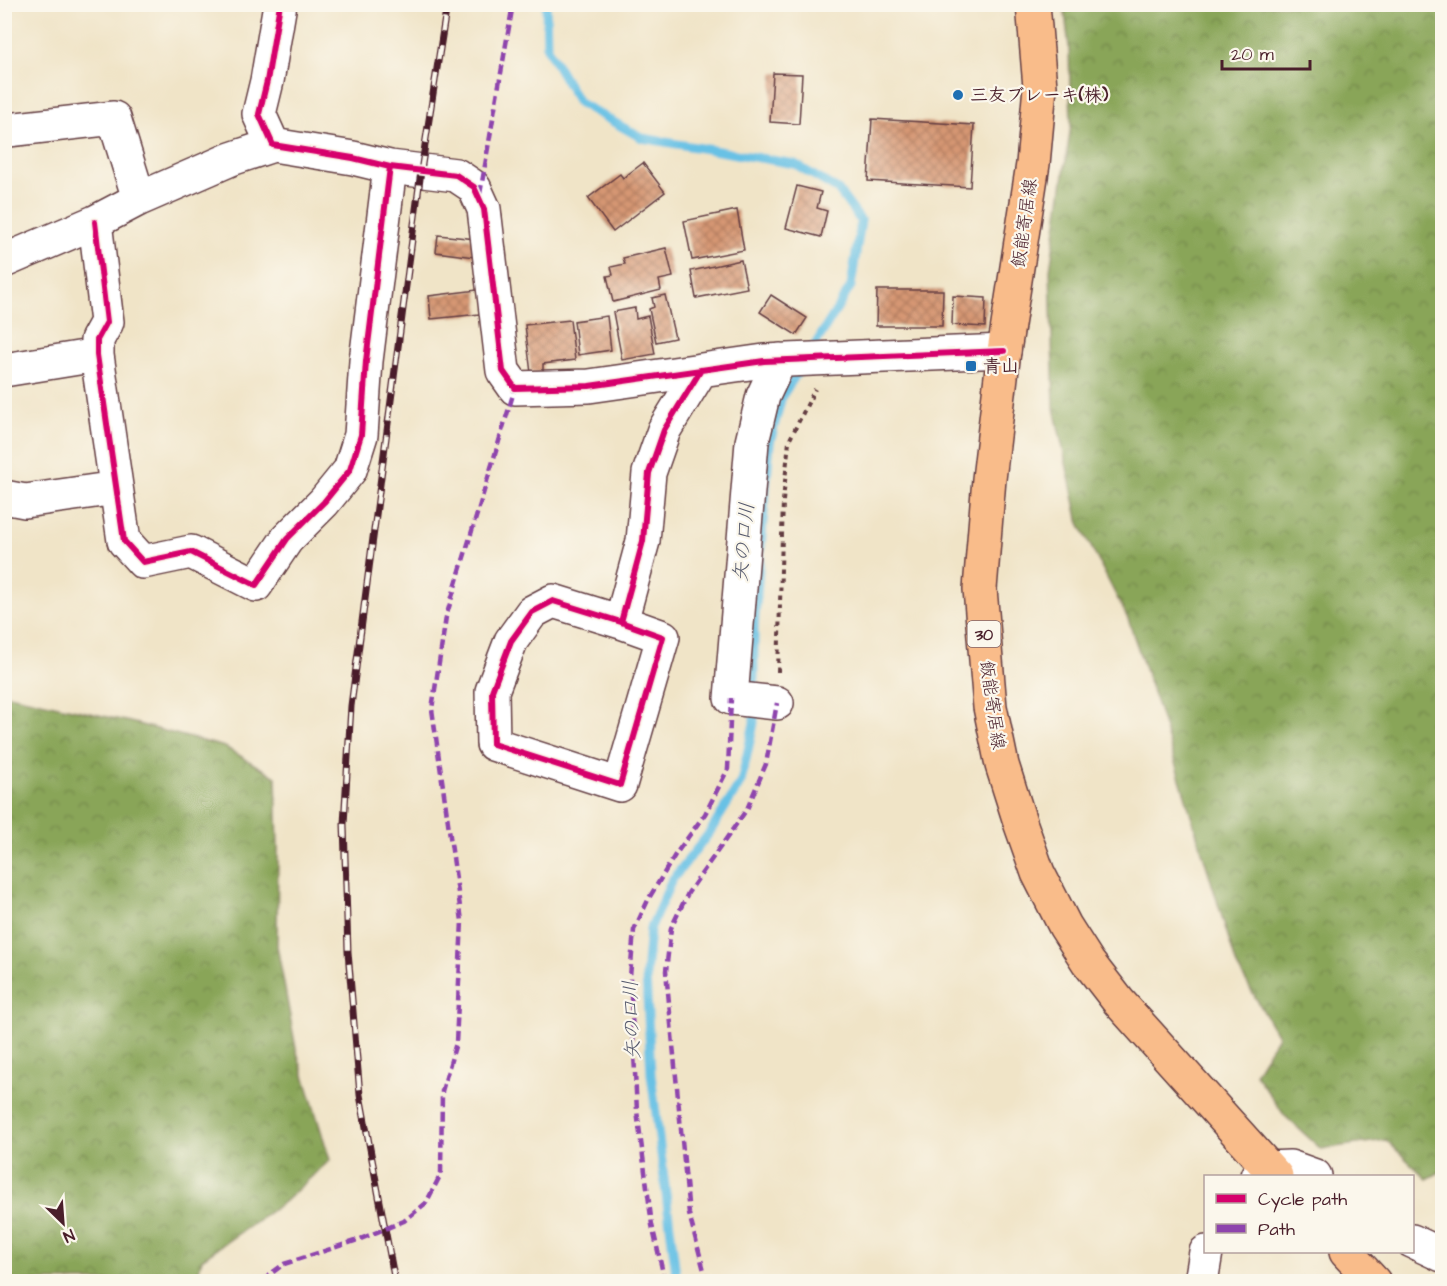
<svg xmlns="http://www.w3.org/2000/svg" width="1447" height="1286" viewBox="0 0 1447 1286" font-family="'Architects Daughter','Klee One',sans-serif">
	<defs>
		<pattern id="forest-crowns" width="20" height="18" patternUnits="userSpaceOnUse" patternTransform="scale(1.5)"><rect width="20" height="18" fill="#89a558"/><path d="M2 6a3 3 0 1 1 6 0M12 15a3 3 0 1 1 6 0" fill="none" stroke="#728649"/></pattern>
		<pattern id="building-cross-hatch" width="8" height="8" patternUnits="userSpaceOnUse" patternTransform="scale(1.5)"><rect width="8" height="8" fill="#d69773"/><path d="M0 0l8 8M0 8l8-8" fill="none" stroke="#b07b5f"/></pattern>
	</defs>
	<rect width="100%" height="100%" fill="#fbf7ec"/>
	<filter id="ink" filterUnits="userSpaceOnUse"><feTurbulence type="fractalNoise" baseFrequency=".0167" numOctaves="2"/><feDisplacementMap in="SourceGraphic" scale="12" xChannelSelector="R" yChannelSelector="G"/><feConvolveMatrix kernelMatrix="1 2 1 2 8 2 1 2 1" color-interpolation-filters="sRGB"/></filter>
	<filter id="wash" filterUnits="userSpaceOnUse"><feTurbulence type="fractalNoise" baseFrequency=".008" numOctaves="4" result="noise"/><feDisplacementMap in="SourceGraphic" scale="24" xChannelSelector="R" yChannelSelector="G"/><feGaussianBlur stdDeviation="1.35" result="paint"/><feColorMatrix in="noise" values="0 0 0 0 0 0 0 0 0 0 0 0 0 0 0 0 0 1.4 0 .05"/><feComposite in="paint" operator="in"/></filter>
	<g filter="url(#wash)">
		<rect width="100%" height="100%" fill="#f0e4c7"/>
		<path fill="url(#forest-crowns)" stroke="#6a6242" stroke-width="1.5" d="M1064,5H1442V1171L1427,1179L1386,1140L1321,1149L1285,1116L1255,1074L1278,1036L1237,966L1159,710L1128,619L1079,523L1054,408L1050,270L1071,125L1069,47Z
			M5,694L130,722L225,747L276,777L278,848L277,946L296,1049L330,1160L284,1202L202,1259L196,1281H5Z"/>
		<g fill="none" stroke-linecap="round" stroke-linejoin="round">
			<path stroke="#68c1e5" stroke-width="9" d="M546,4L547,48L578,102L642,138L795,164L838,190L861,221L851,286L810,353
				M677,1282L651,1074L646,976L650,929L672,880L710,832L741,782L754,723V627L770,443L782,396L801,367"/>
		</g>
		<g id="blocks">
			<path fill="url(#building-cross-hatch)" d="M773,73L802,74L799,124L770,122Z
				M872,119L974,125L970,187L868,181Z
				M643,163L665,192L613,232L588,198L620,174L623,178Z
				M797,186L821,192L817,208L827,211L821,237L786,228Z
				M737,210L744,250L692,260L684,221Z
				M438,235L476,239L474,257L436,252Z
				M666,248L673,277L659,280L661,290L613,302L607,276L613,275L611,267L625,264L623,258Z
				M741,260L747,288L696,298L691,271Z
				M477,290L480,314L431,319L429,296Z
				M877,290H943L942,326H876Z
				M665,295L675,338L656,342L649,309L654,307L652,298Z
				M771,295L807,318L796,335L760,312Z
				M953,296L986,298L985,327L952,325Z
				M635,308L636,319L648,316L655,354L622,360L613,312Z
				M607,316L611,350L578,355L574,321Z
				M570,320L575,360L543,364V372L531,373L525,325Z"/>
		</g>
	</g>
	<g filter="url(#ink)">
		<use href="#blocks" fill-opacity="0" stroke="#633d42" stroke-width="1.5"/>
		<g fill="none" stroke-linecap="round" stroke-linejoin="round">
			<g stroke="#633d42" stroke-width="36">
				<path id="minor" d="M280,4L267,81L259,114L273,145L353,158L390,167L456,175L474,187L484,209L503,371L515,388L589,386L764,361L1004,351
					M4,129L8,130L114,118L139,199
					M95,222L107,322L97,340V355L124,541L143,562L191,552L256,585L287,539L324,502L350,470L361,435L366,361L390,167
					M4,261L95,222L139,199L231,159L273,145
					M4,370L97,355
					M4,497L25,501L116,488
					M621,622L553,601L532,612L511,641L492,691L493,744L620,785L663,637L621,622L643,541L649,473L664,430L701,370
					M777,703L731,698L752,442L763,396L780,360
					M1257,1176L1268,1168L1290,1167L1315,1176
					M1412,1241L1442,1255
					M1201,1282L1206,1252"/>
			</g>
			<g stroke="#633d42" stroke-width="36">
				<path id="major" d="M1033,4L1040,87L1033,164L1004,351L989,479L980,589L990,707L1002,765L1021,825L1038,873L1065,926L1088,962L1119,1002L1276,1176
					M1346,1252L1374,1282"/>
			</g>
			<path stroke="#633d42" stroke-width="4" stroke-dasharray="4.5 4.5" stroke-linecap="butt" d="M778,672L783,501L789,441L815,389"/>
			<use href="#minor" stroke="#fff" stroke-width="33"/>
			<use href="#major" stroke="#f9bc8a" stroke-width="33"/>
			<g stroke="#4a1f2b" stroke-width="7">
				<path id="rail" d="M395,1282L360,1095L348,952L344,824L351,706L421,171L447,4"/>
			</g>
			<use href="#rail" stroke="#fbf7ec" stroke-width="4.5" stroke-dasharray="14" stroke-linecap="butt"/>
			<path stroke="#8e44ad" stroke-width="4.5" stroke-dasharray="9 4.5" stroke-linecap="butt" d="M480,194L513,4
				M264,1282L269,1275L284,1264L358,1240L404,1221L426,1203L441,1174L442,1091L456,1043L462,921L432,709L446,617L515,388
				M665,1282L652,1225L637,1111L630,977L634,930L649,898L675,855L705,814L728,769L731,698
				M707,1282L689,1214L666,971L671,928L688,893L747,809L766,764L777,703"/>
			<g stroke="#fbf7ec" stroke-width="10">
				<path id="cycleway" d="M280,4L267,81L259,114L273,145L353,158L390,167L456,175L474,187L484,209L503,371L515,388L589,386L764,361L1004,351
					M95,222L107,322L97,340V355L124,541L143,562L191,552L256,585L287,539L324,502L350,470L361,435L366,361L390,167
					M621,622L553,601L532,612L511,641L492,691L493,744L620,785L663,637L621,622L643,541L649,473L664,430L701,370"/>
			</g>
			<use href="#cycleway" stroke="#d6006c" stroke-width="6"/>
		</g>
	</g>
	<g fill="#1f6fb2" stroke="#fbf7ec" stroke-width="2">
		<circle cx="958" cy="95" r="6"/>
		<rect x="965" y="360" width="12" height="12" rx="3"/>
	</g>
	<g text-anchor="middle" stroke-width="4.5" stroke-linejoin="round" paint-order="stroke">
		<rect fill="#fbf7ec" stroke="#7f6065" stroke-width="1.5" x="967.5" y="621" width="33" height="26" rx="4.5"/>
		<g font-size="16" font-weight="bold" fill="#4a1f2b">
			<text x="984" y="640">30</text>
		</g>
		<g font-size="18" font-weight="bold" fill="#4a1f2b" stroke="#fbf7ec" text-anchor="start">
			<text x="970" y="101">三友ブレーキ(株)</text>
			<text x="983" y="372">青山</text>
		</g>
		<g font-size="18" fill="#4a1f2b" stroke="#fbf7ec">
			<text transform="translate(1024 223) rotate(-82)" y="6">飯能寄居線</text>
			<text transform="translate(993 705) rotate(82)" y="6">飯能寄居線</text>
		</g>
		<g font-size="20" font-style="italic" fill="#54586c" stroke="#fbf7ec">
			<text transform="translate(743 542) rotate(-85)" y="7">矢の口川</text>
			<text transform="translate(631 1020) rotate(-92)" y="7">矢の口川</text>
		</g>
	</g>
	<rect width="1447" height="1286" fill="none" stroke="#fbf7ec" stroke-width="24"/>
	<rect x="1204" y="1175" width="210" height="78" fill="#fbf7ec" stroke="#b4a19f" stroke-width="1.5"/>
	<rect x="1216" y="1194" width="30" height="9" fill="#d6006c" stroke="#b4a19f" stroke-width="1.5"/>
	<text x="1258" y="1205" font-size="18" fill="#4a1f2b">Cycle path</text>
	<rect x="1216" y="1224" width="30" height="9" fill="#8e44ad" stroke="#b4a19f" stroke-width="1.5"/>
	<text x="1258" y="1235" font-size="18" fill="#4a1f2b">Path</text>
	<g transform="translate(63 1223) rotate(155)" stroke="#fbf7ec" stroke-width="4.5" paint-order="stroke">
	<path d="M0-4.5L10 22L0 15L-10 22Z" fill="#4a1f2b"/>
	<text y="-9" font-size="16" font-weight="bold" text-anchor="middle" fill="#4a1f2b">N</text>
	</g>
	<path d="M1222 60v9h88v-9" fill="none" stroke="#4a1f2b" stroke-width="3"/>
	<text x="1231" y="60" font-size="18" fill="#4a1f2b" stroke="#fbf7ec" stroke-width="4.5" paint-order="stroke">20 m</text>
</svg>
